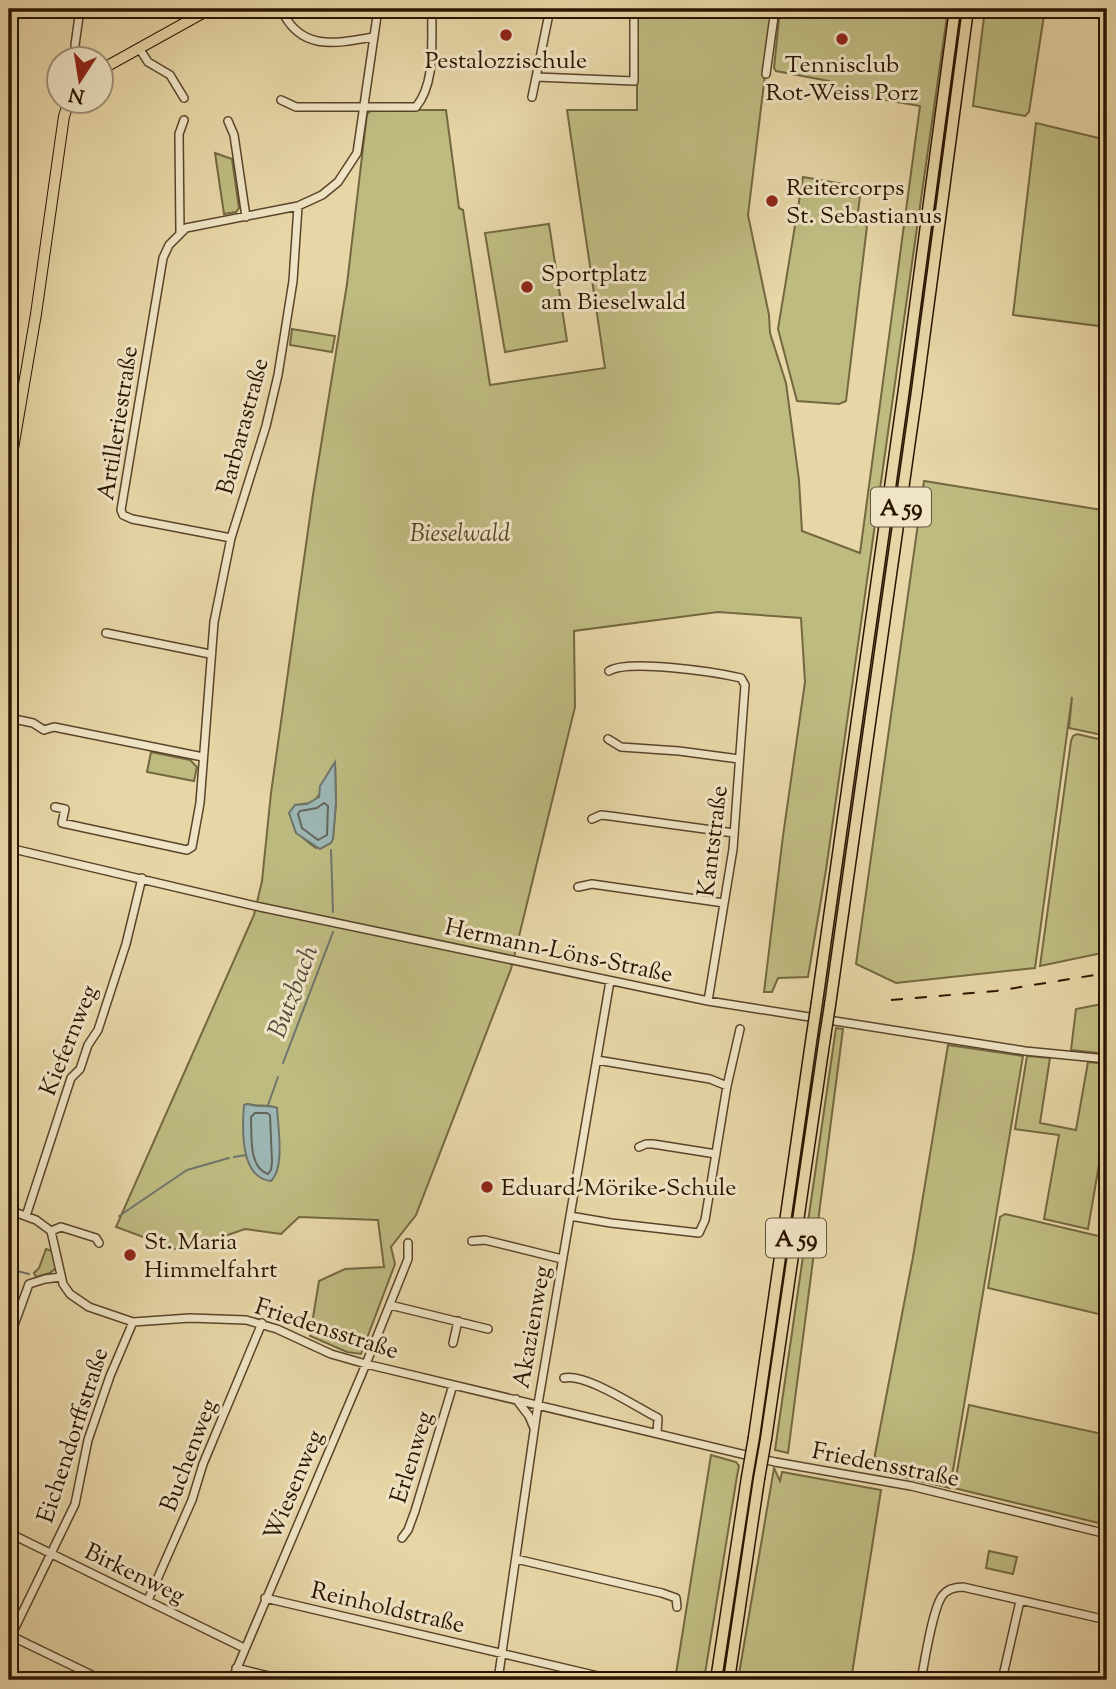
<svg xmlns="http://www.w3.org/2000/svg" width="1116" height="1689" viewBox="0 0 1116 1689" font-family="'Sorts Mill Goudy',serif">
	<rect width="100%" height="100%" fill="#e7d6a6"/>
	<filter id="stains"><feTurbulence type="fractalNoise" baseFrequency=".00286" numOctaves="4"/><feColorMatrix values="0 0 0 0 .2 0 0 0 0 .09 0 0 0 0 .02 0 0 0 .5 -.17"/></filter>
	<radialGradient id="worn" r=".72"><stop offset=".6" stop-color="#630" stop-opacity="0"/><stop offset="1" stop-color="#630" stop-opacity=".3"/></radialGradient>
	<path fill="#bebb81" stroke="#746840" stroke-width="2" fill-rule="evenodd" d="M637,9H773L748,215L769,315L770,333L786,383L799,480L802,531L860,553L920,106L827,90L829,81L776,71L774,68L780,9H948L826,870L808,977L778,978L772,992H764L783,836L805,682L801,618L718,612L574,631L575,707L511,969L416,1215L391,1247L395,1264L361,1354L347,1352L310,1336L319,1281L345,1269L384,1267L378,1220L299,1217L281,1234L245,1229L181,1251L116,1227L254,915L262,881L271,793L313,495L347,284L367,114L372,110H446L459,208L463,210L490,385L605,368L567,110H637ZM335,763L336,802L333,839L330,843L316,848C300,837 286,826 295,805C301,804 307,804 312,802C323,797 325,773 335,763ZM248,1104C258,1107 267,1104 277,1108L246,1155L244,1105Z
		M985,9H1045L1029,112L1025,116L973,106Z
		M1036,123L1107,140V327L1013,315Z
		M215,153L232,159L239,208L236,212L224,214Z
		M803,177L861,187L857,221L867,226L846,401L839,404L797,401L778,329Z
		M549,224L567,341L505,352L485,233Z
		M292,329L335,336L332,352L290,345Z
		M1107,469V736L1069,728L1072,697L1035,968L896,983L856,964L924,481L1102,510Z
		M1077,734L1107,741V952L1040,966L1071,741L1073,736Z
		M151,752L190,760L197,767L194,781L147,772Z
		M1107,1003V1054L1071,1050L1076,1009Z
		M836,1028L843,1029L788,1453L775,1450Z
		M948,1045L1023,1056L950,1488L872,1470L913,1257Z
		M1027,1056L1050,1058L1040,1123L1076,1130L1088,1062L1107,1064V1118L1088,1229L1044,1219L1059,1135L1015,1129Z
		M1005,1214L1107,1238V1316L988,1288L1000,1217Z
		M46,1249L52,1251L56,1268L50,1273L36,1277L34,1273L39,1268Z
		M969,1405L1107,1435V1525L954,1488Z
		M711,1455L736,1462L739,1466L737,1476L704,1680H675Z
		M774,1468L780,1481L782,1472L881,1490L851,1680H738Z
		M989,1551L1017,1557L1013,1574L986,1568Z"/>
	<path fill="#9db6b4" stroke="#6f756c" stroke-width="2" d="M335,762L336,802L333,839L331,843L320,849L296,833L289,813L295,805L307,804L319,797L320,786Z
		M248,1104C258,1108 267,1104 277,1108C278,1127 285,1168 271,1181C240,1178 242,1129 244,1105Z"/>
	<g fill="none" stroke-linecap="round" stroke-linejoin="round">
		<path stroke="#64655a" stroke-width="2" d="M324,803L328,806L327,835L318,840L302,828L298,814L300,811L317,808Z
			M255,1113H267L270,1115L272,1162L271,1170L268,1174C248,1167 252,1135 251,1117Z"/>
		<path stroke="#6f756c" stroke-width="2" d="M331,850L333,912
			M283,1063L333,932
			M268,1105L278,1077
			M234,1157L246,1155
			M119,1216L187,1170L229,1158
			M9,1269L29,1274"/>
		<g stroke="#59442a" stroke-width="10">
			<path id="minor" d="M281,9C300,51 334,44 373,37
				M405,9L432,13
				M139,48L148,62L170,75L184,98
				M77,60L75,45L80,9
				M766,74L775,9
				M536,77L634,81V9
				M532,97L550,9
				M281,100L296,107H416C436,82 431,44 432,13L436,9
				M228,121L234,135L246,217
				M180,232L179,134L184,120
				M231,538L132,519L123,515L121,510L163,258L169,245L186,228L298,206L322,195L338,182L357,153L378,9
				M106,633L210,654
				M609,671C629,659 715,672 741,678L745,685L733,849L708,1001
				M9,718L33,723L44,730L54,727L203,757
				M608,739L621,747L679,751L739,759
				M55,807L65,809L62,823L187,850L192,847L200,803L214,622L231,538L266,426L278,375L293,281L298,206
				M592,819L601,815L610,816L734,833
				M9,848L260,907L708,1001L1025,1051L1107,1059
				M578,887L592,884L724,903
				M597,1060L710,1079L727,1086
				M639,1147L646,1144H653L716,1154
				M9,1210L36,1220L51,1231L61,1227L96,1238L99,1243
				M26,1216L71,1078L80,1069L88,1045L98,1030L126,944L142,878
				M570,1216L611,1223L699,1233L705,1220L727,1086L740,1029
				M51,1231L63,1284L70,1294L89,1307L133,1322L190,1318L246,1320L277,1329L331,1354L366,1364L775,1462L911,1486L1107,1534
				M472,1241L485,1240L562,1259
				M390,1305L488,1329
				M9,1339L29,1284L45,1279L61,1277
				M453,1343L458,1321
				M564,1378C586,1373 636,1407 658,1418L657,1433
				M516,1399L529,1416L534,1428
				M9,1533L244,1648
				M402,1538L408,1530L415,1511L453,1385
				M516,1559L662,1593L676,1598L677,1607
				M265,1598L615,1680
				M148,1600L192,1500L203,1464L262,1323
				M9,1635L102,1680
				M11,1636L75,1504L88,1440L110,1376L133,1322
				M236,1668L285,1680
				M232,1680L366,1364L408,1259V1243
				M498,1680L538,1404L610,981
				M921,1680C925,1660 932,1611 942,1596C947,1589 955,1587 963,1587L1107,1620
				M1002,1680L1020,1601"/>
		</g>
		<g stroke="#2a1400" stroke-width="12">
			<path id="major" d="M102,69L210,9
				M9,472L36,314L64,116L69,102"/>
		</g>
		<g stroke="#2a1400" stroke-width="13">
			<path id="highway" d="M817,1002L904,389L955,9
				M830,1005L917,391L968,9
				M754,1437L812,1035
				M766,1439L825,1037
				M716,1680L747,1477
				M729,1680L759,1479"/>
		</g>
		<use href="#minor" stroke="#efe4c5" stroke-width="7"/>
		<use href="#major" stroke="#e7d6a6" stroke-width="10"/>
		<use href="#highway" stroke="#e7d6a6" stroke-width="10"/>
		<path stroke="#2a1400" stroke-width="2" stroke-dasharray="12 12" stroke-linecap="butt" d="M891,1000L996,991L1107,973"/>
		<g stroke="#2a1400" stroke-width="13" stroke-linecap="butt">
			<path id="highway-bridge" d="M812,1035L817,1002
				M825,1037L830,1005
				M747,1477L754,1437
				M759,1479L766,1439"/>
		</g>
		<use href="#highway-bridge" stroke="#e7d6a6" stroke-width="10"/>
	</g>
	<g fill="#8f2418" stroke="#efe4c5" stroke-width="2.5">
		<circle cx="506" cy="35" r="7"/>
		<circle cx="842" cy="39" r="7"/>
		<circle cx="772" cy="201" r="7"/>
		<circle cx="527" cy="287" r="7"/>
		<circle cx="487" cy="1187" r="7"/>
		<circle cx="130" cy="1255" r="7"/>
	</g>
	<g text-anchor="middle" stroke-width="6" stroke-linejoin="round" paint-order="stroke">
		<g fill="#efe4c5" stroke="#65523b" stroke-width="2">
			<rect x="871" y="487.5" width="60" height="39" rx="5"/>
			<rect x="766" y="1218.5" width="60" height="39" rx="5"/>
		</g>
		<g font-size="23" font-weight="bold" fill="#2a1400">
			<text x="901" y="515">A 59</text>
			<text x="796" y="1246">A 59</text>
		</g>
		<g font-size="24" fill="#2a1400" stroke="#efe4c5" text-anchor="start">
			<text x="506" y="68" text-anchor="middle">Pestalozzischule</text>
			<text x="842" y="72" text-anchor="middle">Tennisclub<tspan x="842" dy="28">Rot-Weiss Porz</tspan></text>
			<text x="786" y="195">Reitercorps<tspan x="786" dy="28">St. Sebastianus</tspan></text>
			<text x="541" y="281">Sportplatz<tspan x="541" dy="28">am Bieselwald</tspan></text>
			<text x="501" y="1195">Eduard-Mörike-Schule</text>
			<text x="144" y="1249">St. Maria<tspan x="144" dy="28">Himmelfahrt</tspan></text>
		</g>
		<g font-size="24" fill="#2a1400" stroke="#efe4c5">
			<text transform="translate(117 423) rotate(-81)" y="8">Artilleriestraße</text>
			<text transform="translate(242 426) rotate(-75)" y="8">Barbarastraße</text>
			<text transform="translate(712 841) rotate(-83)" y="8">Kantstraße</text>
			<text transform="translate(559 950) rotate(12)" y="8">Hermann-Löns-Straße</text>
			<text transform="translate(68 1040) rotate(-68)" y="8">Kiefernweg</text>
			<text transform="translate(531 1327) rotate(-80)" y="8">Akazienweg</text>
			<text transform="translate(327 1328) rotate(18)" y="8">Friedensstraße</text>
			<text transform="translate(72 1435) rotate(-72)" y="8">Eichendorffstraße</text>
			<text transform="translate(188 1455) rotate(-69)" y="8">Buchenweg</text>
			<text transform="translate(411 1457) rotate(-73)" y="8">Erlenweg</text>
			<text transform="translate(886 1464) rotate(11)" y="8">Friedensstraße</text>
			<text transform="translate(293 1485) rotate(-67)" y="8">Wiesenweg</text>
			<text transform="translate(135 1573) rotate(26)" y="8">Birkenweg</text>
			<text transform="translate(388 1607) rotate(13)" y="8">Reinholdstraße</text>
		</g>
		<g font-size="24" font-style="italic" fill="#564627" stroke="#efe4c5">
			<text x="460" y="541">Bieselwald</text>
		</g>
		<g font-size="26" font-style="italic" fill="#524d3f" stroke="#efe4c5">
			<text transform="translate(292 991) rotate(-69)" y="9">Butzbach</text>
		</g>
	</g>
	<rect width="1116" height="1689" fill="none" stroke="#e7d6a6" stroke-width="35"/>
	<rect x="10" y="10" width="1095" height="1668" fill="none" stroke="#2a1400" stroke-width="3.5"/>
	<rect x="18" y="18" width="1081" height="1654" fill="none" stroke="#2a1400" stroke-width="2"/>
	<g transform="translate(80 80) rotate(192)"><circle r="33" fill="#efe4c5" stroke="#a09176" stroke-width="2"/>
	<path d="M0-5L12 26L0 18L-12 26Z" fill="#8f2418"/>
	<text y="-10" font-size="19" font-weight="bold" text-anchor="middle" fill="#2a1400">N</text>
	</g>
	<rect width="100%" height="100%" filter="url(#stains)"/>
	<rect width="100%" height="100%" fill="url(#worn)"/>
</svg>
